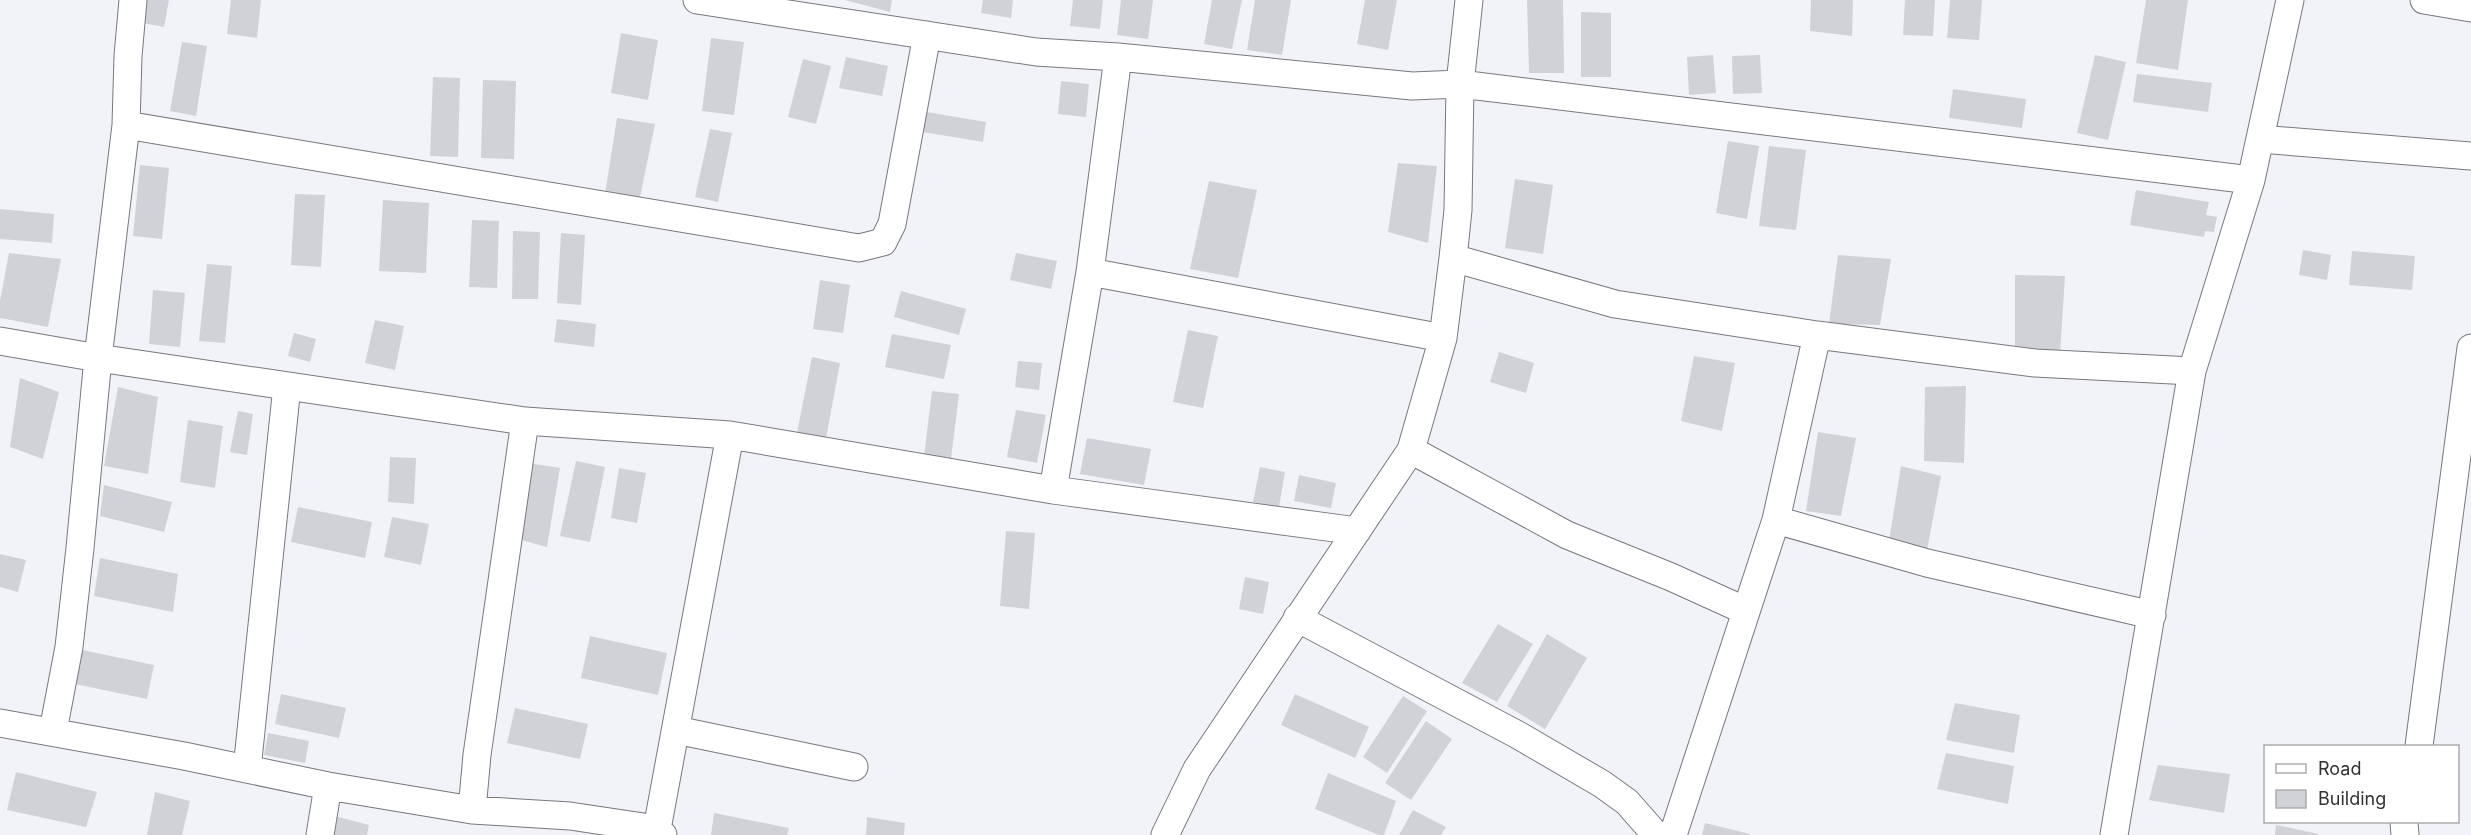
<svg xmlns="http://www.w3.org/2000/svg" width="2471" height="835" viewBox="0 0 2471 835" font-family="Inter,sans-serif">
	<rect width="100%" height="100%" fill="#f2f3f8"/>
	<path fill="#d1d2d7" d="M135,0H169L164,27L132,21Z
		M231,0H261L257,38L227,34Z
		M845,0H892L890,12Z
		M983,0H1013L1011,18L981,13Z
		M1073,0H1103L1100,29L1070,26Z
		M1121,0H1153L1148,39L1117,35Z
		M1212,0H1242L1232,49L1204,44Z
		M1255,0H1291L1282,55L1247,50Z
		M1365,0H1397L1388,50L1357,44Z
		M1527,0H1563L1564,73H1529Z
		M1811,0H1853L1852,36L1810,31Z
		M1905,0H1935L1933,36L1903,35Z
		M1950,0H1982L1979,40L1947,38Z
		M2146,0H2188L2178,70L2136,63Z
		M1581,12L1611,13V77H1581Z
		M621,33L658,40L648,100L611,93Z
		M711,38L744,42L734,115L702,111Z
		M182,42L207,46L196,116L170,111Z
		M1713,55L1716,93L1689,95L1687,57Z
		M1760,55L1762,93L1733,94L1732,56Z
		M2095,55L2126,62L2108,140L2077,133Z
		M846,57L888,66L882,96L839,88Z
		M803,59L831,66L816,124L788,117Z
		M2137,74L2212,83L2208,112L2133,102Z
		M433,77L460,78L458,157L430,156Z
		M483,80L516,81L514,159L481,158Z
		M1061,81L1089,84L1086,117L1058,114Z
		M1953,89L2026,99L2022,128L1949,118Z
		M927,112L986,122L983,142L923,132Z
		M617,118L655,124L639,202L605,194Z
		M710,129L732,133L718,202L695,197Z
		M1728,141L1759,146L1747,219L1716,213Z
		M1769,146L1806,150L1796,230L1759,226Z
		M1398,163L1437,166L1428,243L1388,232Z
		M140,165L169,168L162,239L133,236Z
		M1515,179L1553,185L1543,254L1505,248Z
		M1209,181L1257,190L1238,278L1190,269Z
		M2136,190L2209,202L2206,215L2217,217L2214,232L2205,231L2204,237L2130,225Z
		M295,194L325,195L321,267L291,265Z
		M383,200L429,203L426,273L379,271Z
		M0,209L54,214L52,243L0,239Z
		M472,220L499,221L497,288L469,287Z
		M513,231L540,232L538,299H512Z
		M561,233L585,235L581,305L557,303Z
		M2303,250L2331,255L2327,280L2299,275Z
		M2352,251L2415,256L2412,290L2349,285Z
		M9,253L61,259L48,327L0,318V301Z
		M1016,253L1057,261L1051,289L1010,280Z
		M1838,255L1891,259L1880,325L1829,324Z
		M207,264L232,266L225,343L199,341Z
		M2015,275L2065,276L2060,354L2015,349Z
		M820,280L850,285L843,333L813,329Z
		M153,290L185,293L180,347L149,344Z
		M901,291L966,309L959,335L894,317Z
		M557,319L596,324L594,347L554,342Z
		M375,320L404,326L395,370L365,363Z
		M1188,330L1218,336L1203,408L1173,402Z
		M294,333L316,339L310,362L288,356Z
		M892,334L951,345L944,379L885,367Z
		M1499,352L1534,363L1526,393L1490,382Z
		M1694,356L1735,363L1722,431L1681,421Z
		M812,357L840,363L826,438L797,433Z
		M1018,361L1042,363L1039,390L1015,387Z
		M20,378L59,392L43,459L10,447Z
		M1966,386L1964,463L1924,461L1925,387Z
		M118,387L158,397L148,474L104,466Z
		M932,391L959,394L951,459L924,456Z
		M1016,410L1046,415L1037,463L1007,457Z
		M238,411L253,414L247,455L230,452Z
		M188,420L223,426L215,488L180,482Z
		M1818,432L1856,438L1841,516L1806,511Z
		M1087,438L1151,449L1144,485L1080,474Z
		M390,457L416,458L414,504L388,502Z
		M576,461L605,467L590,542L560,536Z
		M522,462L560,468L547,547L510,537Z
		M1901,466L1941,476L1927,550L1889,541Z
		M1260,467L1285,472L1279,507L1253,502Z
		M619,468L646,473L637,523L611,518Z
		M1299,475L1336,483L1331,508L1294,501Z
		M104,485L172,502L164,532L100,516Z
		M298,507L372,522L365,558L291,542Z
		M392,517L429,524L421,565L384,557Z
		M1006,531L1035,533L1029,609L1000,606Z
		M0,554L26,560L18,592L0,587Z
		M100,558L178,574L173,612L94,596Z
		M1245,577L1269,582L1263,614L1239,609Z
		M1498,624L1533,644L1497,702L1462,683Z
		M1547,634L1587,658L1545,729L1507,706Z
		M590,636L667,653L658,695L581,678Z
		M77,649L154,665L147,699L70,683Z
		M281,694L346,708L339,738L275,724Z
		M1295,694L1369,727L1355,758L1281,725Z
		M1403,696L1427,711L1387,773L1363,757Z
		M1955,703L2020,715L2014,753L1946,740Z
		M515,708L588,724L580,759L507,743Z
		M1426,721L1452,739L1411,800L1385,783Z
		M268,733L309,741L305,763L264,755Z
		M1946,753L2014,766L2008,804L1937,789Z
		M2158,765L2230,774L2224,813L2149,800Z
		M16,772L97,792L86,827L7,810Z
		M1328,773L1396,801L1384,835H1379L1315,809Z
		M155,792L190,801L182,835H147Z
		M1413,810L1446,827L1441,835H1399Z
		M714,813L789,828L787,835H711Z
		M331,815L369,825L367,835H328Z
		M867,817L905,823L904,835H866Z
		M1705,823L1750,834V835H1702Z
		M2276,825L2319,834L2318,835H2275Z"/>
	<g fill="none" stroke-linecap="round" stroke-linejoin="round">
		<g stroke="#78787d" stroke-width="29">
			<path id="minor" d="M697,0L1036,52L1118,57L1412,86L1460,84L2251,180
				M2424,0L2471,8
				M126,125L859,248L883,242L892,224L927,35
				M2260,139L2471,156
				M1453,258L1615,304L1817,335L2035,363L2192,371
				M1090,272L1443,338
				M0,341L98,358L525,421L730,435L1053,490L1357,531
				M1411,450L1567,535L1671,577L1746,611
				M1053,490L1090,272L1118,57
				M1776,520L1927,563L2152,615
				M1297,618L1518,735L1602,784L1627,802L1656,835
				M0,723L184,756L328,786L472,810L570,816L657,829L663,835
				M676,730L854,767
				M53,731L69,647L80,548L98,358L126,125L128,56L133,0
				M2419,746L2471,348
				M247,769L287,386
				M472,810L477,755L525,421
				M2404,822L2405,835
				M657,829L730,435
				M320,835L328,786
				M1165,835L1197,769L1411,450L1443,338L1453,258L1458,210L1460,84L1469,0
				M1673,835L1776,520L1817,335
				M2114,835L2192,371L2251,180L2290,0"/>
		</g>
		<use href="#minor" stroke="#fff" stroke-width="27"/>
	</g>
	<rect x="2264" y="745" width="195" height="78" fill="#ffffff" stroke="#adadae" stroke-width="1.5"/>
	<rect x="2276" y="764" width="30" height="9" fill="#ffffff" stroke="#adadae" stroke-width="1.5"/>
	<text x="2318" y="775" font-size="18" fill="#323234">Road</text>
	<rect x="2276" y="790" width="30" height="18" fill="#d1d2d7" stroke="#adadae" stroke-width="1.5"/>
	<text x="2318" y="805" font-size="18" fill="#323234">Building</text>
</svg>
